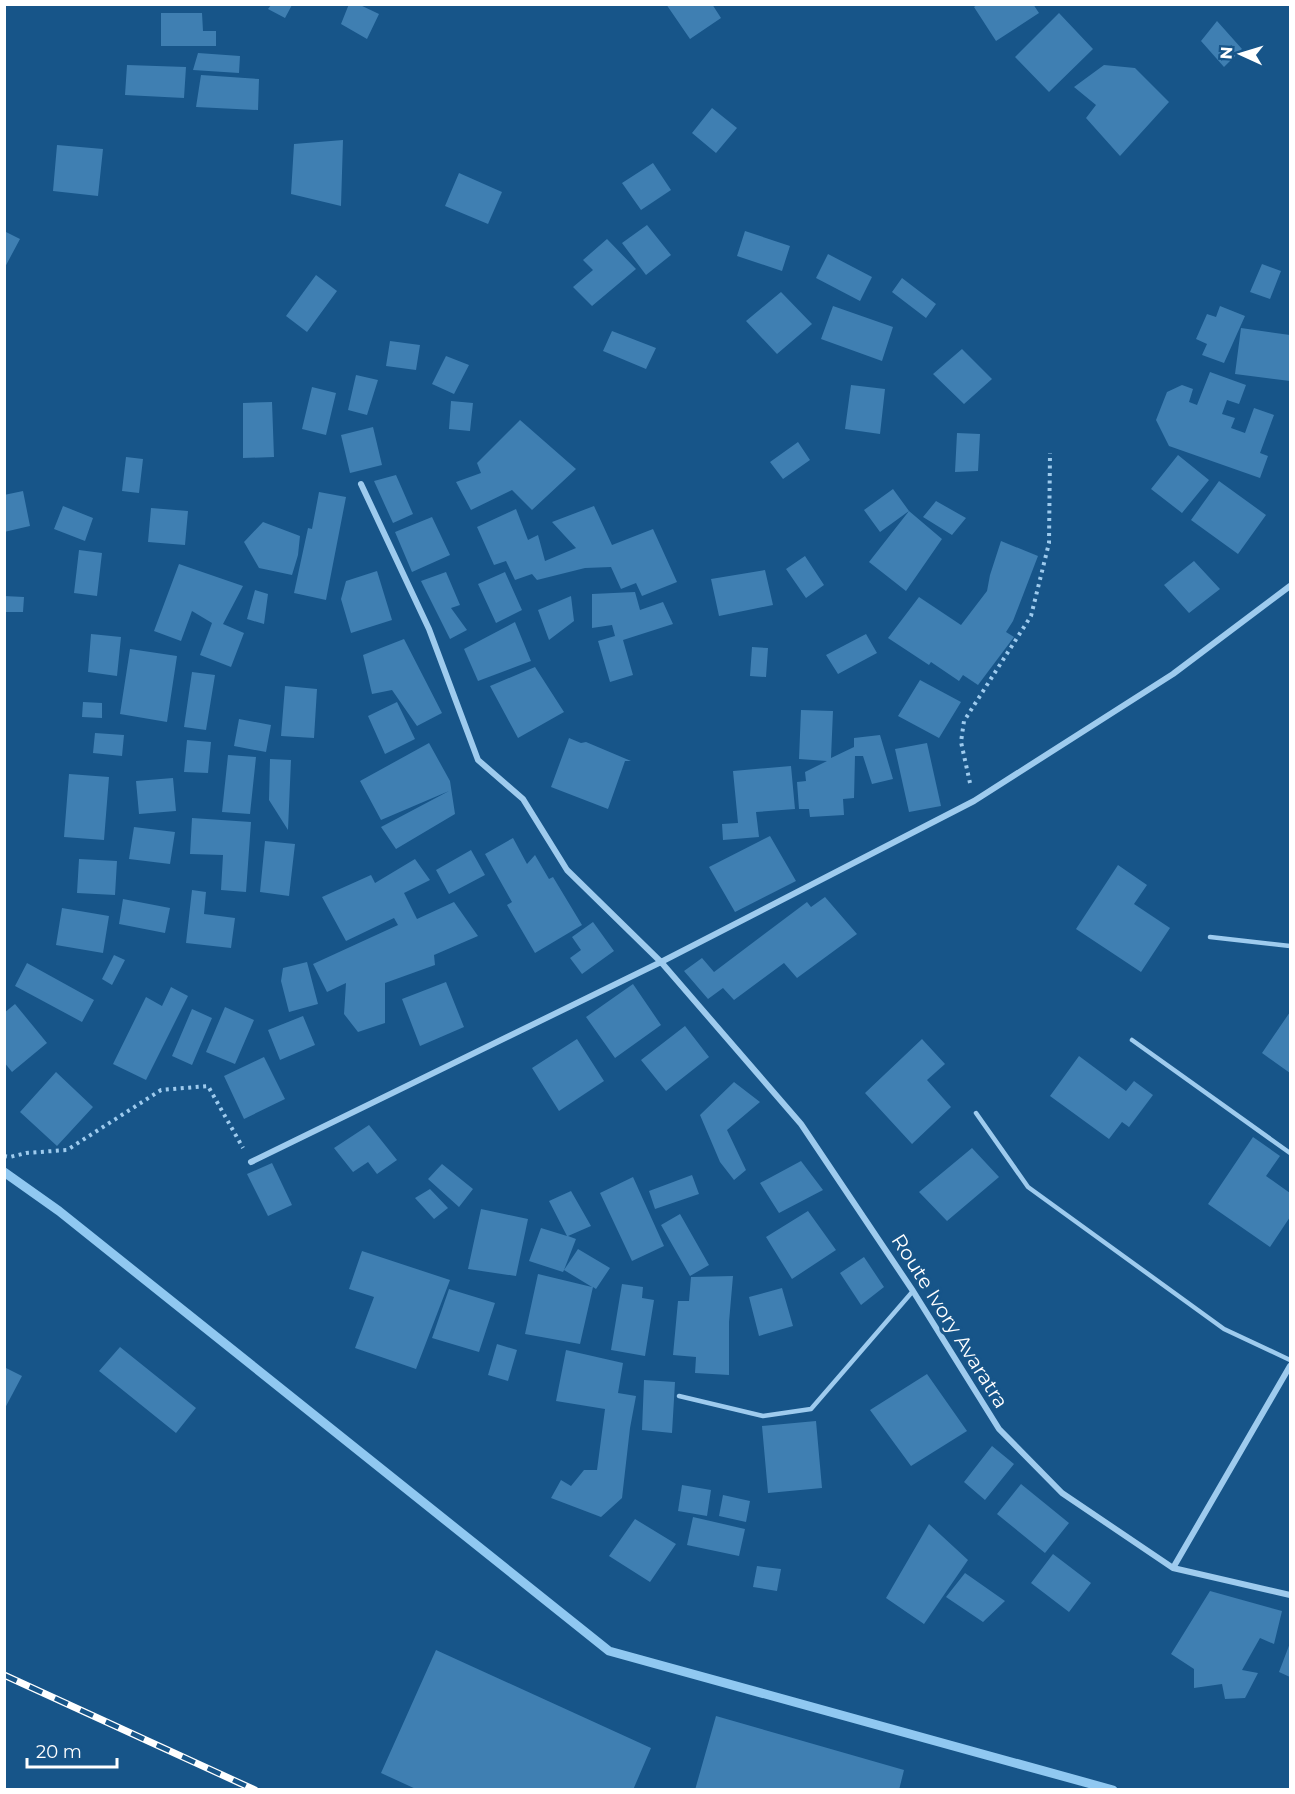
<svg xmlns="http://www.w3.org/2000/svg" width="1295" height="1794" viewBox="0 0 1295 1794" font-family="Montserrat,sans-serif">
	<rect width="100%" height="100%" fill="#175589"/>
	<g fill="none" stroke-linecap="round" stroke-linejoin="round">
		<path stroke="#90c8f1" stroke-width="9" d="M4,1172L59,1211L609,1651L1113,1790"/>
	</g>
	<path fill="#3f7fb2" d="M349,4H358L379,14L367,39L341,24Z
		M666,4H712L721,18L690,39Z
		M978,4H1033L1039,13L996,41L974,7Z
		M271,5H292L285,18L268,9Z
		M161,13H202L203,31H216V46H161Z
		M1059,13L1093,49L1049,92L1015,57Z
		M1217,21L1242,49L1224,67L1201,41Z
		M198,53L240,56L239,73L193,70Z
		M127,65L186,67L184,98L125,95Z
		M1104,65L1135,68L1169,102L1120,156L1086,118L1096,105L1074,87Z
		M201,75L259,79L258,110L196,107Z
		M712,108L737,128L716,153L692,133Z
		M343,140L341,206L291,194L294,144Z
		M57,145L103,149L98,196L53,191Z
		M653,163L671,190L641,210L622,183Z
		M459,173L502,192L488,224L445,206Z
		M647,225L671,255L646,275L622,243Z
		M4,231L20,239L4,269Z
		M745,231L790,246L782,271L737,256Z
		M607,239L636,269L592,306L573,287L593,270L583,260Z
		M828,254L872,277L860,301L816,278Z
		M1262,264L1281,271L1270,299L1250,292Z
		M316,275L337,291L307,332L286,316Z
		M902,278L936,304L926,318L892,292Z
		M781,292L812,324L777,354L746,321Z
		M833,306L893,327L882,361L821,339Z
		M1220,306L1245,316L1224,363L1202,355L1207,344L1196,339L1207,314L1216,317Z
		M1241,328L1290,335V381L1235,374Z
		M612,331L656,348L646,369L603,351Z
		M390,341L420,345L416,370L386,366Z
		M962,349L992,379L964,404L933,374Z
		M446,356L469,365L454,394L432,384Z
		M1210,372L1246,385L1239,404L1227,400L1222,414L1235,418L1231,428L1245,433L1254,408L1274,415L1260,453L1268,456L1260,478L1169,446L1156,420L1167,392L1182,385L1193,389L1189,402L1197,405Z
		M356,375L378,380L367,415L348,410Z
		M851,385L885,389L880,434L845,429Z
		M312,387L336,393L326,435L302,429Z
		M451,401L473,403L470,431L449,429Z
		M272,402L274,457L243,458V403Z
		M520,420L576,469L532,510L512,490L471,510L456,482L481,473L477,463Z
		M373,427L382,465L350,473L341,435Z
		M957,433L980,434L978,471L955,472Z
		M798,442L810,460L783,479L770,462Z
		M1178,455L1209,480L1182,513L1151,489Z
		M126,457L143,459L139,493L122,491Z
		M396,475L413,514L393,523L374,481Z
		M1219,481L1266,515L1238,554L1191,520Z
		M893,489L909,511L880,532L864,510Z
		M23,491L30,526L4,532V495Z
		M319,492L346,497L326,600L294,593L308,528L312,529Z
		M936,501L966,518L952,535L923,517Z
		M63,506L93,518L85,541L54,529Z
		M594,506L612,545L653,529L677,582L642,596L636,583L621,589L611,567L585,568L537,580L532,574L515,580L506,561L494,565L477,527L516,509L528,540L538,535L545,561L576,548L552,522Z
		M151,508L188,511L185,545L148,542Z
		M909,511L942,539L906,591L869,562Z
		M432,517L450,555L412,572L395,532Z
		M263,522L300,536L298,555L292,575L259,568L244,542Z
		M1001,541L1038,556L1013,621L1006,632L1014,637L978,685L963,675L959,681L931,662L929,665L888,638L919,597L961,625L987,591L990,575Z
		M79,550L102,553L97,596L74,593Z
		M805,556L824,585L806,598L786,569Z
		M1194,561L1220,589L1189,613L1164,585Z
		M179,564L243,586L223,624L244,633L231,667L200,655L212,623L192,611L181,641L154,631Z
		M765,570L773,605L719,616L711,579Z
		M377,571L392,620L351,633L341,599L346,581Z
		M446,572L460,605L451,608L467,630L450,639L421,581Z
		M505,572L522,610L496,623L478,584Z
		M255,590L268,594L264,624L247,619Z
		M635,592L640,610L663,602L673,624L623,640L633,675L610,682L598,641L615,636L612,625L592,628V594Z
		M4,596L24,597L23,612H4Z
		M571,596L574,621L549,640L538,610Z
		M515,622L531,661L478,681L464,649Z
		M91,634L121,637L117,676L88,672Z
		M866,634L877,653L838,674L826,655Z
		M404,639L442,713L417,726L392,690L372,694L363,655Z
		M752,647L768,648L766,677L750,676Z
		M130,649L177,656L167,722L120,714Z
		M535,667L564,712L518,738L490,686Z
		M192,672L215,675L206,730L184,727Z
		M920,680L961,702L939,738L898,716Z
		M285,686L317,689L314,738L281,736Z
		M83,702L102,703V718L82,717Z
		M397,702L415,739L385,754L368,716Z
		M801,710L833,711L831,758L854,747V738L880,735L893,779L872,784L863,756H855L854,798L843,799L844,815L810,817L809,809H799L797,782L806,781L805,772L827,761L799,759Z
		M239,719L271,725L266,752L234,746Z
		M95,733L124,735L122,756L93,753Z
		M569,738L581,743L586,742L631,761H625L608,809L551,787Z
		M187,740L211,742L208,773L184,772Z
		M429,743L450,781L455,814L396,849L381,827L449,791L381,820L360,781Z
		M927,743L941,806L909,812L895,749Z
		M228,755L256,757L250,814L222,812Z
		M270,759L291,760L288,830L269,800Z
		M791,766L795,809L756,812L759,837L723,840L722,824L738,823L733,771Z
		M69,774L109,777L104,840L64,837Z
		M173,778L176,811L139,814L136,781Z
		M192,818L251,822L246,892L221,890L223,855L190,854Z
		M134,827L175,832L170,864L129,859Z
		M770,836L796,881L735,912L709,867Z
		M513,838L527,864L535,855L549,879L553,877L582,925L535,953L507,905L512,902L485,854Z
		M265,841L295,844L289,896L260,892Z
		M471,850L485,875L449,894L436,870Z
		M79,859L117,861L115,895L77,893Z
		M415,859L430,880L404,893L417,919L454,902L478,936L434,955L435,965L385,983V1023L358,1032L344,1014L346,983L327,992L313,964L398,925L394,918L346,941L322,897L371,875L375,883Z
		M1118,865L1147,885L1134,904L1170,928L1141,972L1076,929Z
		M192,890L206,892L204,914L235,918L231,948L186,943Z
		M825,897L857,934L797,978L784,963L734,1000L723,988L708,999L684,971L702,958L714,972L807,902L811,907Z
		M123,899L170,908L165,933L119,924Z
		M62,908L109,916L103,953L56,945Z
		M593,922L614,951L582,974L570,958L581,950L572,937Z
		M114,955L125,960L112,985L102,979Z
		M307,962L318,1004L289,1012L281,981L283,968Z
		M27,963L94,1000L82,1022L15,986Z
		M446,982L464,1027L420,1046L402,999Z
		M633,984L661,1025L615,1058L586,1017Z
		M171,987L188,996L146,1080L113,1064L146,997L162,1006Z
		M15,1004L47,1043L12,1072L4,1062V1013Z
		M225,1007L254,1020L235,1064L206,1052Z
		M192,1009L212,1018L192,1065L172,1056Z
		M1290,1012V1073L1262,1053Z
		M303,1016L315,1045L280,1060L268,1030Z
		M685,1026L709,1057L666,1091L641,1060Z
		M577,1039L604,1081L559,1111L532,1068Z
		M922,1039L945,1064L927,1080L951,1107L912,1144L865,1093Z
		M1079,1056L1126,1091L1134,1081L1153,1095L1129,1127L1122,1122L1109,1139L1050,1096Z
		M264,1057L285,1099L244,1119L224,1076Z
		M56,1072L93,1107L57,1146L20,1112Z
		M734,1082L760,1102L727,1130L746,1170L734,1180L720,1162L700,1115Z
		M369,1125L397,1160L377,1174L368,1162L353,1172L334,1148Z
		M1253,1137L1280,1156L1266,1176L1290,1193V1217L1270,1247L1208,1204Z
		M972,1148L999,1177L947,1221L919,1192Z
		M801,1161L823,1190L779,1213L760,1183Z
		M272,1163L292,1205L268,1216L247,1174Z
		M442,1164L473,1189L459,1207L428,1179Z
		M692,1175L699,1194L655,1209L649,1191Z
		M633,1177L664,1246L632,1261L600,1193Z
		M430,1189L448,1208L434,1219L415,1198Z
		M571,1191L591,1226L568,1236L576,1239L564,1270L578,1249L610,1268L596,1289L593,1287L580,1344L525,1334L538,1274L592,1287L564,1270L563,1272L529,1261L541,1228L567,1236L549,1201Z
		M481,1209L528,1219L516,1276L468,1269Z
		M808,1211L836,1250L792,1279L766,1237Z
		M680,1214L709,1265L690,1276L661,1225Z
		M362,1251L450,1280L416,1369L355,1348L374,1297L349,1289Z
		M864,1257L884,1287L861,1305L840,1273Z
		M733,1276L729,1322V1375L695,1373L696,1357L673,1355L678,1301H689L691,1277Z
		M622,1284L643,1287L642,1298L654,1300L645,1356L611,1350Z
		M782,1288L793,1326L759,1336L749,1297Z
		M449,1289L495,1303L479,1352L432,1338Z
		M497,1344L517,1350L508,1381L488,1375Z
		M120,1347L196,1408L176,1433L99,1371Z
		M566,1350L623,1363L618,1393L636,1396L630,1428L622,1498L601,1517L551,1498L561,1480L571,1486L584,1470H597L605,1409L556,1401Z
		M4,1367L22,1376L4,1410Z
		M927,1374L967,1431L911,1466L870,1410Z
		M644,1380L675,1382L672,1433L642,1430Z
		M816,1421L822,1488L768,1493L762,1426Z
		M992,1446L1014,1464L985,1500L964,1482Z
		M1021,1484L1069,1523L1045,1553L997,1514Z
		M682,1485L711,1490L707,1516L678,1511Z
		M723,1495L750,1501L746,1522L719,1516Z
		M693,1517L745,1529L739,1556L687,1545Z
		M635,1519L676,1544L650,1582L609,1556Z
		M929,1524L968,1560L924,1624L886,1598Z
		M1053,1554L1091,1583L1069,1612L1031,1583Z
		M757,1566L781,1569L777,1591L753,1587Z
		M965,1573L1005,1601L983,1622L946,1597Z
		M1210,1591L1282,1611L1274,1644L1260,1638L1242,1670L1258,1673L1245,1698L1225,1699L1222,1684L1194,1688V1669L1171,1654Z
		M1290,1643V1677L1279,1672Z
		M436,1650L651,1748L633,1790H418L381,1773Z
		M716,1716L904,1770L899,1790H695Z"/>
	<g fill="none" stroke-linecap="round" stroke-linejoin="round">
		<path stroke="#9ecbee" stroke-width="4" stroke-dasharray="3 4.5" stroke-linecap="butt" d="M970,783L961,742L964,721L1031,616L1049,543L1050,453
			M4,1156L10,1157L26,1153L67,1150L161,1090L208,1086L243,1148"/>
		<path stroke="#9ecbee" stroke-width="4.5" d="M1210,937L1290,946
			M1132,1040L1290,1153
			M976,1113L1028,1187L1224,1329L1290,1360
			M679,1396L763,1416L811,1409L913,1291"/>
		<path stroke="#9ecbee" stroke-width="6" d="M361,484L429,629L478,760L523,799L567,870L661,962L801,1124L913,1291L999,1429L1062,1493L1173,1568L1290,1595
			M251,1162L661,962L974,801L1173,674L1290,586
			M1173,1568L1290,1366"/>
		<g stroke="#fff" stroke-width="7">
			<path id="rail" d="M4,1675L255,1790"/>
		</g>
		<use href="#rail" stroke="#175589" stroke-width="4.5" stroke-dasharray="14" stroke-linecap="butt"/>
	</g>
	<g text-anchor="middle" stroke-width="6" stroke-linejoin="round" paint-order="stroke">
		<g font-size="20" fill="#fff" stroke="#175589">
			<text transform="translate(950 1321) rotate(58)" y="7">Route Ivory Avaratra</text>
		</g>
	</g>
	<rect width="1295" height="1794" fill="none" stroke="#ffffff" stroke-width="12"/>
	<g transform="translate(1241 54) rotate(274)" stroke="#175589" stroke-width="4.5" paint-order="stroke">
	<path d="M0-4.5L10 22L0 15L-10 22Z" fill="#ffffff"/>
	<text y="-9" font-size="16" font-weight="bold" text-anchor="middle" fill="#ffffff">N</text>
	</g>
	<path d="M27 1758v9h90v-9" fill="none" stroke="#ffffff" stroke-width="3"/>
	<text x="36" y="1758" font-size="18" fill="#ffffff" stroke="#175589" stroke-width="4.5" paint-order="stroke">20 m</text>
</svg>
